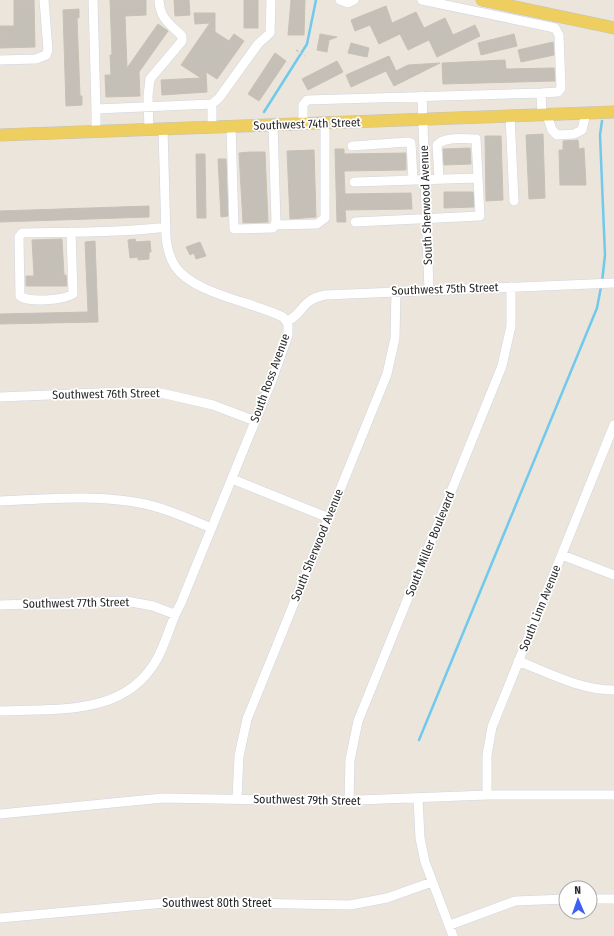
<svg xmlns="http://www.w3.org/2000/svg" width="614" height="936" viewBox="0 0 614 936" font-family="'Fira Sans Condensed',sans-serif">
	<rect width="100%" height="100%" fill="#ebe5dc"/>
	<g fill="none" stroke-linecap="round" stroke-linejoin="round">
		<path stroke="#71c9eb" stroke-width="2.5" d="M264,112L307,44L316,0
			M602,282L605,255L600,135L602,121
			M419,740L597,308L601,287"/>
	</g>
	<path fill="#c4bfb7" stroke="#c7c1b5" d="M14,0H34L35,47L0,48V26H14Z
		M110,0H146V15L125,16L127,68L158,24L168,31L139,72L140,96L106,97L105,75H111L110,55H112Z
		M174,0H189L190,15L175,16Z
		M244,0H258V28H244Z
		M291,0H305L304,35H288Z
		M386,6L392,23L416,12L424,28L445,18L453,35L475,25L480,36L437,57L429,40L408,50L400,34L379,44L370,25L355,31L351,20Z
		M79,9V18H77L80,96H82V105L66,106L63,10Z
		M194,13H215V32L229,41L234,34L244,41L217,79L206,72L207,92L162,95L161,80L201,78L181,65L210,23L195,24Z
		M320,34L337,37L329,40L327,52L317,50Z
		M514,34L517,46L481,55L478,43Z
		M553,42L554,55L521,62L518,50Z
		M351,43L369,48L367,57L348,53Z
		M275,53L286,61L259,101L248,94Z
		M389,56L396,71L408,65L440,63L394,86L386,71L351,87L346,75Z
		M505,60L506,69L554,68L555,81L443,84L442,63Z
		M337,61L343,72L308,90L302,79Z
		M543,134L545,198L529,199L526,135Z
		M485,136H501L503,200L486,201Z
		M578,140L579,149L584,148L586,185H560L559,150H563V141Z
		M470,148L471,164L444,165L443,149Z
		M335,149H344V154L406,153V170L344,171L345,194L411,193L412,209L345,210L346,222H337Z
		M314,150L316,217L290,219L287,151Z
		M250,152H265L268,222L243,223L239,153Z
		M196,154H205L206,218H197Z
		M218,159H226L228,216L221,217Z
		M444,192H473L474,207L444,208Z
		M149,206V217L0,222V211Z
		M62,239L64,275H66L67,286H26V276H34L32,240Z
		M135,239L136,242L150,241L151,252H149V259L138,260V257L130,258L128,240Z
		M95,241L98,322L0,324V314L88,312L85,242Z
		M200,242L206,256L196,259L194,253L190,255L186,247Z"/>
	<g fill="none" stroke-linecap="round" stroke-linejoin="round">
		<g stroke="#d1d4e2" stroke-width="10">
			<path id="minor" d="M93,0L96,109
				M340,0L348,3L354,0
				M0,60L36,59L46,55L48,50L44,0
				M541,93L542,115
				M422,96L429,290
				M547,115L552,130L557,135L574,134L582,130L586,113
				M510,116L514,201
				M303,123V105L307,100L541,93L558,92L561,88L559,35L555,28L422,0
				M231,126L234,229L273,228L276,222L273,125
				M212,127V104L219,98L258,44L270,33L271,0
				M149,130L148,96L150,79L182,41V36C170,24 160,19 159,0
				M96,132V109L212,104
				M352,146L408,142L411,143L413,180
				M354,182L478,178
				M355,222L480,216L476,139C465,139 445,136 437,145L439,179
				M275,225L317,224L325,218V123
				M71,232L73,294C63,300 30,303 20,296L19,237L22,233C70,232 119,233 166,227
				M287,321C303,315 300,300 325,295L614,283
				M0,397L122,392L161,393L213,405L255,421
				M232,479L329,518
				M0,501C48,499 97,494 145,504C168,509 190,519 211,528
				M562,555L614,575
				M0,605L126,601L153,606L174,614
				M518,661C549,673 580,690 614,690
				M0,711C57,708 125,717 157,659C167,641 171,620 181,603L272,380L288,335V324L283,317C254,302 193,294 175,266C169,257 167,247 166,237L163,129
				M487,795V755L492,727L614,425
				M418,798L420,838L425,862L453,936
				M237,799L239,756L247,719L387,374L395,338L396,291
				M349,801L350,760L358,721L502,366L511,326V287
				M0,814L163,798L332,801L487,795H614
				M590,899H614
				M0,918L176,902L350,905L387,898L432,882
				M450,925L515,901L566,899"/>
		</g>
		<g stroke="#c3c3c3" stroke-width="13">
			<path id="major" d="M482,0L614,28
				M0,135L614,112"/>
		</g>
		<path stroke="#c3c3c3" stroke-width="1.5" stroke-dasharray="3 2" stroke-linecap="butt" d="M296,50L305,56"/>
		<use href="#minor" stroke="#fff" stroke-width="9"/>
		<use href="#major" stroke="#edce5f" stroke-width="12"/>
	</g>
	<g text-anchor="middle" stroke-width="3.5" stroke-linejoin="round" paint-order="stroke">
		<g font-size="12" fill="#2a2a2a" stroke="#fff">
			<text transform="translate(307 124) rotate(-2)" y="4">Southwest 74th Street</text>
			<text transform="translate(426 205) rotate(-92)" y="4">South Sherwood Avenue</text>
			<text transform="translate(445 289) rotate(-2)" y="4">Southwest 75th Street</text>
			<text transform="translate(270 378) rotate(-70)" y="4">South Ross Avenue</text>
			<text transform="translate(106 394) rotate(-1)" y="4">Southwest 76th Street</text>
			<text transform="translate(430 544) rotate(-68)" y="4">South Miller Boulevard</text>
			<text transform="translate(317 545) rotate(-68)" y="4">South Sherwood Avenue</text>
			<text transform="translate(76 603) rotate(-1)" y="4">Southwest 77th Street</text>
			<text transform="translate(540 608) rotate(-68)" y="4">South Linn Avenue</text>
			<text transform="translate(307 800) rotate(1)" y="4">Southwest 79th Street</text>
			<text x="217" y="907">Southwest 80th Street</text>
		</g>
	</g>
	<g transform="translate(578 900) rotate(358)"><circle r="19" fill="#ffffff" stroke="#aaaaaa"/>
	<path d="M0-3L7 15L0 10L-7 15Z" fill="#3f5ef5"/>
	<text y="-6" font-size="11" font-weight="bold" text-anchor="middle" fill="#2a2a2a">N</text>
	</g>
</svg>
